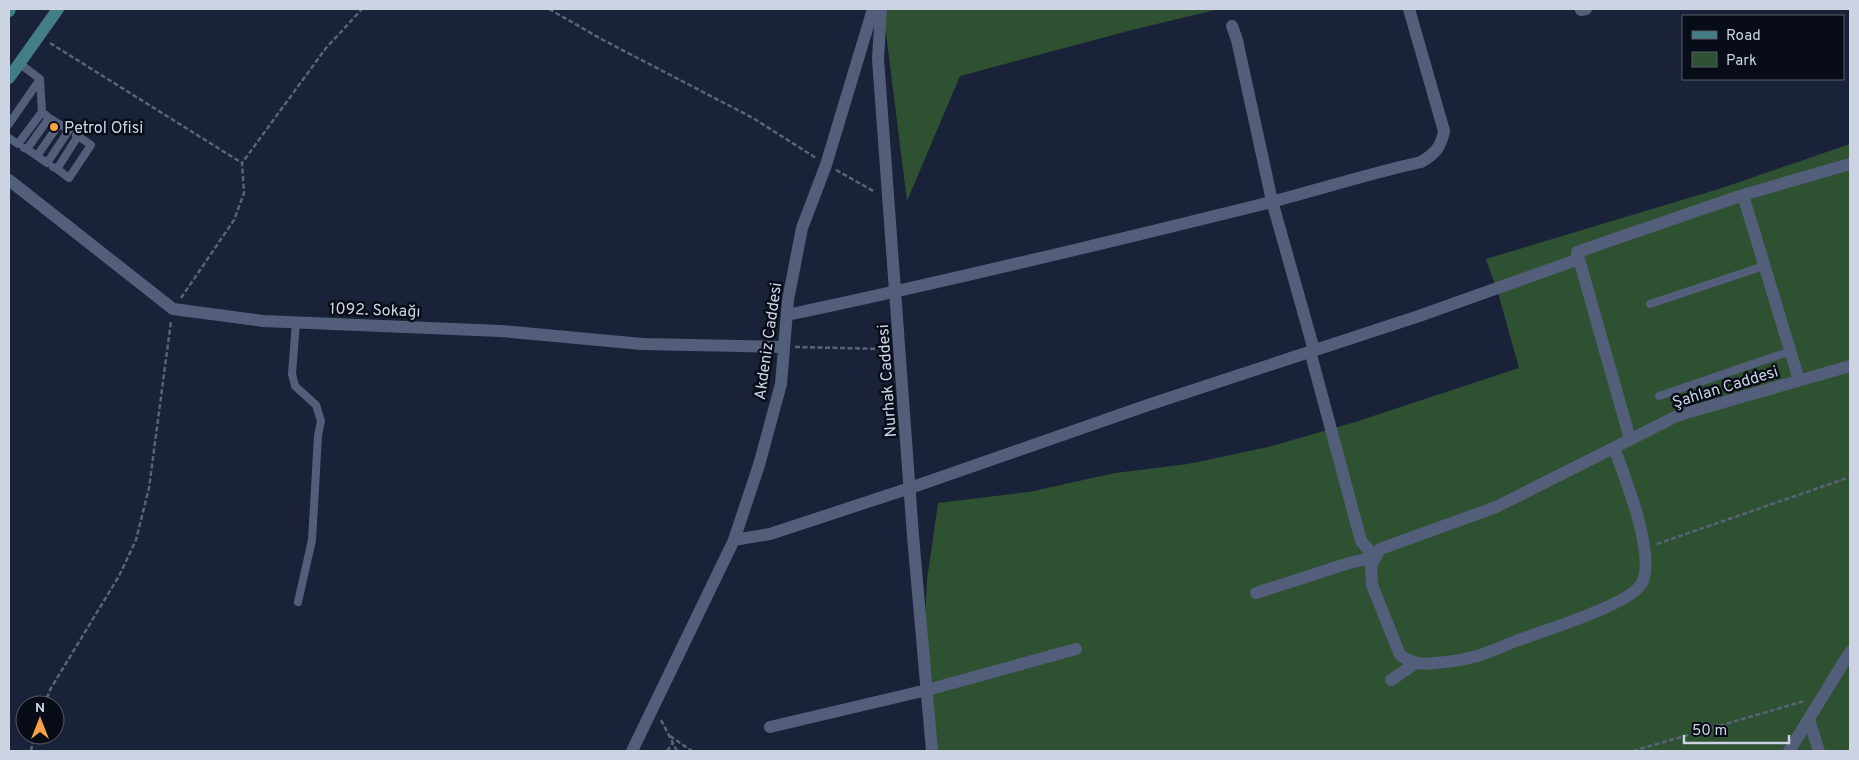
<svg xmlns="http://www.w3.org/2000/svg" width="1859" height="760" viewBox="0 0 1859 760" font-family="Overpass,sans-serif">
	<rect width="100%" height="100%" fill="#192239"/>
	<path fill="#2e5132" d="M883,9H1219L1132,30L960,76L907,201Z
		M1850,144V751H934L925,619L927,580L938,503L1029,492L1115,473L1188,464L1268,447L1352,423L1519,368L1499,296L1486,259L1722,188Z"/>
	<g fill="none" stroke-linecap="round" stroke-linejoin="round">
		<path stroke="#5a6276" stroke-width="2.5" stroke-dasharray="5 2.5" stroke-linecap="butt" d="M549,9L603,40L753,118L816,158
			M50,43L242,163
			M836,170L875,192
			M181,298L234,220L244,193L242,163L326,48L362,9
			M795,347L887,349
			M1657,544L1850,477
			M44,705L51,688L119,576L136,540L149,488L171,321
			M661,720L677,751
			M670,736L692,751
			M31,751L34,735
			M667,751L673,743
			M1633,751L1804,701"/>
		<path stroke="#535f7a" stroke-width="8" d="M9,124L40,79L19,63
			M9,138L18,144L42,112L40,79
			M24,148L27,149L49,118L46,115
			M27,149L47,163L69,130L49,118
			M37,156L59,124
			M53,167L57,169L78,136L76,135
			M57,169L69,178L91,145L78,136
			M1650,304L1764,266
			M296,322L292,374L295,386L316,405L321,421L318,436L312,540L298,602
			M1659,396L1791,351"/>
		<path stroke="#535f7a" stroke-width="12" d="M1581,10L1586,9
			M1232,26L1237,40L1272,201L1314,350
			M9,180L173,309L263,321L501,331L642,344L784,347
			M1743,195L1799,380
			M787,315C949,281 1110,242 1271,202C1321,189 1371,173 1421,162C1435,154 1441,147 1444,131L1409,9
			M1630,439L1577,252L1743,195L1850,164
			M1614,448C1625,477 1656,555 1642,583C1630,605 1542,631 1516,641C1503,646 1490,652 1477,656C1464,660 1449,662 1435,663C1422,665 1411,663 1400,655L1372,585L1371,566L1380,549L1496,507L1679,415L1850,366
			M734,540L770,534L910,488L1151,404L1419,316L1579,259
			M1256,593L1349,563L1375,557L1361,541L1310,351
			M1391,680L1416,663
			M1809,720L1819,751
			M770,727L927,690L1076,649"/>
		<path stroke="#535f7a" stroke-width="12" d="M881,9L878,59L913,536L932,751
			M632,751L734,540L759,465L781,384L788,300L802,228L826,165L873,9
			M1789,751L1850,652"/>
		<path stroke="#437e87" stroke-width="12" d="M9,11L10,9
			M9,78L58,9"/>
	</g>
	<circle fill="#f7a149" stroke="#080c16" stroke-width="2" cx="54" cy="127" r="5"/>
	<g text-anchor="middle" stroke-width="5" stroke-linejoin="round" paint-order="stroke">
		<g font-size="16" fill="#ccd3e3" stroke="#080c16" text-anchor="start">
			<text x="64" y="133">Petrol Ofisi</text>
		</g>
		<g font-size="16" fill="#ccd3e3" stroke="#080c16">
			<text transform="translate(375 309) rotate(2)" y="6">1092. Sokağı</text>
			<text transform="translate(767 341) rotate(-82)" y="6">Akdeniz Caddesi</text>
			<text transform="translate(886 381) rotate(-94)" y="6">Nurhak Caddesi</text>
			<text transform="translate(1725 386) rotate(-17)" y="6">Şahlan Caddesi</text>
		</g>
	</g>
	<rect width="1859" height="760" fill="none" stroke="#ccd3e3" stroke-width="20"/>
	<rect x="1682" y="15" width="162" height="65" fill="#080c16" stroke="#565c68"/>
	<rect x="1692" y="31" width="25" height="8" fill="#437e87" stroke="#565c68"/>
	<text x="1726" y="40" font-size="15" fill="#ccd3e3">Road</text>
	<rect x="1692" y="52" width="25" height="15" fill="#2e5132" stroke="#565c68"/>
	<text x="1726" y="65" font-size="15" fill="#ccd3e3">Park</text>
	<g transform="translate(40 720)"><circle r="24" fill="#080c16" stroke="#565c68"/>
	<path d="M0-4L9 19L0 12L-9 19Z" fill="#f7a149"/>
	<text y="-8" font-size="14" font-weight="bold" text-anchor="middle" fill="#ccd3e3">N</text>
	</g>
	<path d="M1684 735v8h105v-8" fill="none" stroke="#ccd3e3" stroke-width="2.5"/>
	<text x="1692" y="735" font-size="15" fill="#ccd3e3" stroke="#080c16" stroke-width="4" paint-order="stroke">50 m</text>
</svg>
